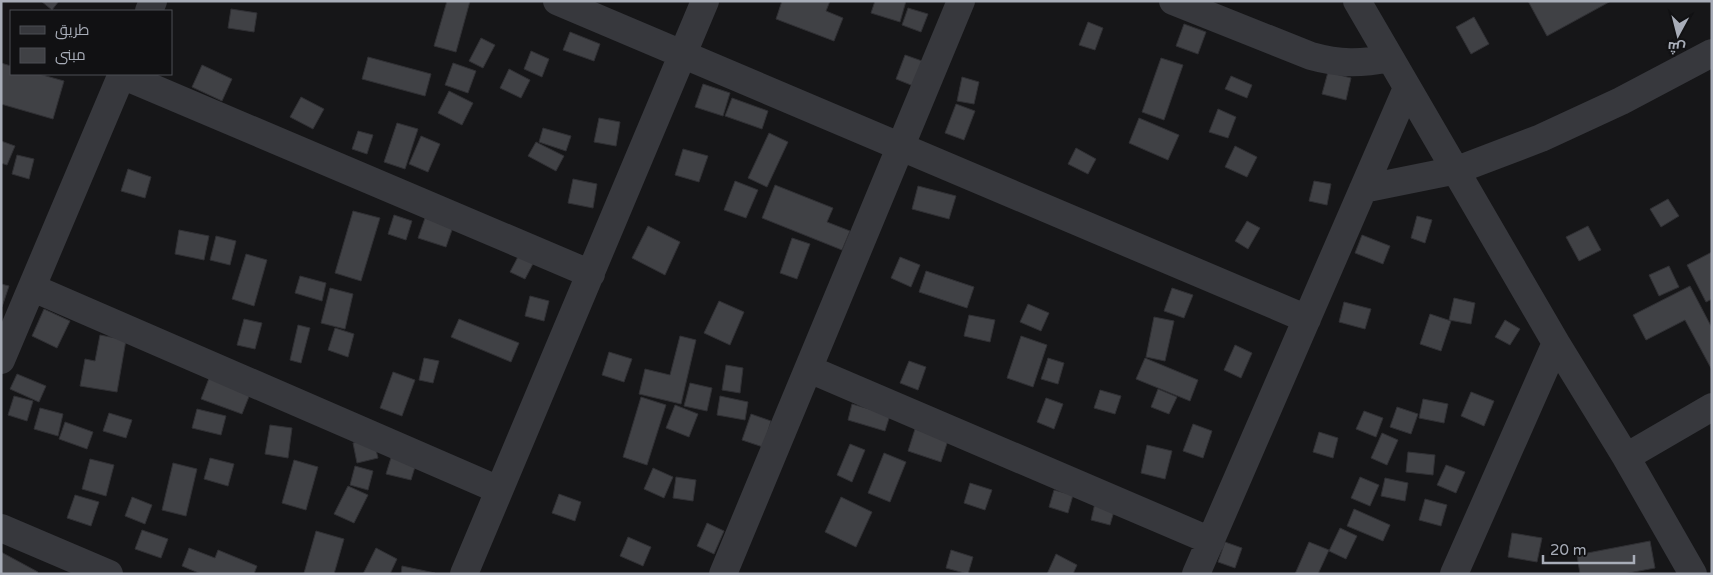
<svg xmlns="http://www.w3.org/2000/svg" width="1713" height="575" viewBox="0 0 1713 575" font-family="'Varela Round',Cairo,sans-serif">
	<rect width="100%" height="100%" fill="#161618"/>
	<path fill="#404145" stroke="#303034" d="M41,1H59L52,10Z
		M447,1H470L456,52L434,46Z
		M782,1H830L826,11L843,18L834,41L776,19Z
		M875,1H906L900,22L871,13Z
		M1528,1H1611L1547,36Z
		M908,8L928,14L921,32L902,25Z
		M231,9L257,13L254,32L228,28Z
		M1474,17L1489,44L1471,54L1456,27Z
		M1088,22L1103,28L1095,50L1079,45Z
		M1184,24L1206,32L1198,54L1176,46Z
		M570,32L600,44L594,61L563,50Z
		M481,38L495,45L483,68L469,61Z
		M531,51L549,59L542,77L524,69Z
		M905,55L925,62L916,87L896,79Z
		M368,57L431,74L425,96L362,79Z
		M1161,58L1183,65L1164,120L1142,112Z
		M1,63L11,66V74H39L64,81L53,119L1,104Z
		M453,63L476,71L468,93L445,85Z
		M202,65L232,79L222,101L192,87Z
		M509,69L530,80L521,98L500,88Z
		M1328,72L1351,78L1346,100L1322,94Z
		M1231,76L1252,85L1247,98L1225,89Z
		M962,77L979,82L974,104L957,101Z
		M703,84L730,93L723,116L695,107Z
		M449,91L473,103L462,125L438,113Z
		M301,97L324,109L313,129L290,117Z
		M732,98L768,111L762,129L725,116Z
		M956,104L975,111L964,140L945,133Z
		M1218,109L1236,117L1228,138L1209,132Z
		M599,118L620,122L616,146L594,142Z
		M1139,118L1179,135L1168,160L1129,143Z
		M397,123L418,129L405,169L384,162Z
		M543,128L571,136L566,151L539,142Z
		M358,131L373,135L367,154L352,149Z
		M769,133L788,142L767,187L748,178Z
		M421,136L440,144L428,172L409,164Z
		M1,141L15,146L7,165L1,163Z
		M536,142L564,156L556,171L528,156Z
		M1235,146L1257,157L1247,177L1225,167Z
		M1076,148L1096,159L1088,174L1068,164Z
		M683,149L708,156L699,182L675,175Z
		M17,155L34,159L29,179L12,174Z
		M128,169L151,177L145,198L121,191Z
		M573,179L597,184L593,208L568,203Z
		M735,181L758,190L746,218L724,210Z
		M1314,181L1331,184L1327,205L1309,201Z
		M775,185L833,208L827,222L850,231L842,250L762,218Z
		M918,186L956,196L949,219L912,209Z
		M1668,199L1679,216L1661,227L1650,209Z
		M353,211L380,218L361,281L335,273Z
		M394,215L412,221L406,240L388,234Z
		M1417,216L1432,220L1425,243L1411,238Z
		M425,218L453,227L446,247L418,238Z
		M1247,221L1260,228L1248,249L1235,241Z
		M648,226L680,242L665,275L632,258Z
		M1588,226L1601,250L1579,261L1566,237Z
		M179,230L209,236L204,260L175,254Z
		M1362,235L1390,246L1383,264L1355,253Z
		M216,236L236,241L230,265L210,260Z
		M792,238L810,244L797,279L780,273Z
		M521,251L536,258L525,279L510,272Z
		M1712,252V299L1706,302L1687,265Z
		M246,254L267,260L254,306L232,299Z
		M900,257L920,265L911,287L891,278Z
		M1669,266L1679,287L1659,296L1649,275Z
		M926,271L974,287L967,308L919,292Z
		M300,276L326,283L322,301L295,293Z
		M1,284L9,286L2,307H1Z
		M1690,286L1712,328V370L1685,320L1646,340L1633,315Z
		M330,288L353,294L345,329L321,323Z
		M1172,288L1193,295L1184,318L1164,311Z
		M530,296L549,301L544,321L525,316Z
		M1454,298L1475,303L1471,324L1449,320Z
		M719,301L744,312L730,345L704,333Z
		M1344,302L1371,309L1365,329L1339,322Z
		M1028,304L1049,313L1041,331L1020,322Z
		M44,309L70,321L57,348L32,336Z
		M1430,314L1451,321L1441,351L1420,344Z
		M969,315L995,320L990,342L964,336Z
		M1154,317L1174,321L1165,361L1146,357Z
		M244,319L262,323L255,349L237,345Z
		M459,319L519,343L511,362L451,337Z
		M1505,320L1520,329L1510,345L1495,337Z
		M298,325L310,328L301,363L290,360Z
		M335,328L354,334L348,357L328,350Z
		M100,335L126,340L117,392L80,386L85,359L95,361Z
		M680,336L696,340L681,404L639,394L645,369L670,375Z
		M1021,336L1047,345L1033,387L1007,378Z
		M1235,345L1252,353L1241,378L1224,370Z
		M609,352L632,359L624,382L602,375Z
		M424,358L439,361L433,383L419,380Z
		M1048,358L1064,363L1058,384L1041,379Z
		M1145,358L1198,380L1190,401L1136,379Z
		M909,361L926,367L918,390L900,383Z
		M726,365L743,368L740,393L722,390Z
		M393,372L415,380L402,416L380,408Z
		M211,373L252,389L242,414L201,399Z
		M17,374L46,386L39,402L10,389Z
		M690,383L712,388L707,411L684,406Z
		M1158,389L1177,397L1169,414L1151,407Z
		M1100,390L1121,396L1115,414L1094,408Z
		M1471,392L1494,401L1484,426L1461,416Z
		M14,396L33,401L27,421L8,415Z
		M720,396L748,402L745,420L717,415Z
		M641,397L666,405L647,465L623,457Z
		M1046,398L1063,404L1054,429L1037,422Z
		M1423,399L1448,404L1444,423L1419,418Z
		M852,404L890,415L885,431L848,420Z
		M675,405L698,414L689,437L666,428Z
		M1397,407L1418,414L1411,434L1390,427Z
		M40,408L63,414L58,436L34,429Z
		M197,409L226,416L221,435L192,428Z
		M1364,411L1383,418L1376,437L1356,429Z
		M109,413L132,420L126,438L103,431Z
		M751,414L771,421L763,447L742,440Z
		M65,422L93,432L87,449L59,439Z
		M1193,424L1212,431L1203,458L1183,451Z
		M270,425L292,428L288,458L265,454Z
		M915,429L948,440L941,462L908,451Z
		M1319,432L1338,438L1333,458L1313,452Z
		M1382,433L1398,440L1387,465L1371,458Z
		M373,438L378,458L357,463L353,443Z
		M850,444L865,450L852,482L837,475Z
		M1147,445L1172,451L1165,479L1141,473Z
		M393,451L418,457L411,480L386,474Z
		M1408,452L1435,455L1433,475L1406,472Z
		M884,453L906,462L890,502L868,493Z
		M210,458L234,464L228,486L204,479Z
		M90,459L114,465L106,496L82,489Z
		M294,460L318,467L306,510L282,503Z
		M173,463L197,469L186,516L162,510Z
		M1446,465L1465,472L1456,493L1437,485Z
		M355,466L373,471L368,490L350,485Z
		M653,468L673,477L664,498L644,489Z
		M676,477L696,480L693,501L673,498Z
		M1360,477L1379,485L1370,506L1351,498Z
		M1385,478L1408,483L1405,501L1381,496Z
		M970,483L992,490L985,510L964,503Z
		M348,486L368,495L354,523L334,514Z
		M1054,490L1073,495L1068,513L1049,507Z
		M559,494L581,502L575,521L552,513Z
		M75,495L99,502L91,526L67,518Z
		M132,497L152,505L145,524L125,516Z
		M841,497L872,512L856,547L825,532Z
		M1425,499L1447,505L1441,526L1419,520Z
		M1095,503L1115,508L1110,525L1091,520Z
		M1354,509L1390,525L1383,541L1347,526Z
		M707,523L724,531L714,554L697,546Z
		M1340,528L1357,536L1346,559L1329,551Z
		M142,530L168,539L161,558L135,549Z
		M316,531L344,539L334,574L304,573Z
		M1512,533L1542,538L1537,562L1508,557Z
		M628,537L651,547L643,566L620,556Z
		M1650,541L1655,568L1623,574H1580L1577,555Z
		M1225,542L1242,548L1235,568L1218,562Z
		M1309,542L1329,550L1318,574H1295Z
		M189,548L215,558L218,550L257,566L254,574H201L182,566Z
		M376,548L397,559L390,574H363Z
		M951,550L973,557L968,574L946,568Z
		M1,552L38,572L37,574H1Z
		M1056,554L1077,565L1073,574H1047Z
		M402,566L435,573V574H401Z"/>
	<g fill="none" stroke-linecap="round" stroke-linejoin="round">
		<path stroke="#37383d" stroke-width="28" d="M557,1L1307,319
			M1173,1L1311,56C1340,64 1360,64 1390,58
			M1357,1L1556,343L1626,457L1693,574
			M149,11L153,1
			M122,75L591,274
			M1363,189L1457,170L1541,138L1621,101L1712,53
			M33,288L499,490
			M1,360L122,74
			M809,369L1211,541
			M1626,457L1712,407
			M1,528L109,574
			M464,574L705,1
			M723,574L961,1
			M1196,574L1407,88
			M1454,574L1556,343"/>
	</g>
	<rect width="1713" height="575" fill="none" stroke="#a8adb8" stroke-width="5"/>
	<rect x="10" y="10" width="162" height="65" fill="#111113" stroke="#4d4f55"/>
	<rect x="20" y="26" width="25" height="8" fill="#37383d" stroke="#4d4f55"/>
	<text x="55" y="35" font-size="15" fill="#a8adb8">طريق</text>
	<rect x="20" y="48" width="25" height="15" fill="#404145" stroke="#4d4f55"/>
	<text x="55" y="60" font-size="15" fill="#a8adb8">مبنى</text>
	<g transform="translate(1678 35) rotate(187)" stroke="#111113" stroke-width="4" paint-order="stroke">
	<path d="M0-4L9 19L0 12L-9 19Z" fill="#a8adb8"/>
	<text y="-8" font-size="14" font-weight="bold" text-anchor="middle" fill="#a8adb8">ش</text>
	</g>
	<path d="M1543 555v8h91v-8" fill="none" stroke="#a8adb8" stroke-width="2.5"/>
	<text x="1550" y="555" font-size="15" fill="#a8adb8" stroke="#111113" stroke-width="4" paint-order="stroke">20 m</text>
</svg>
